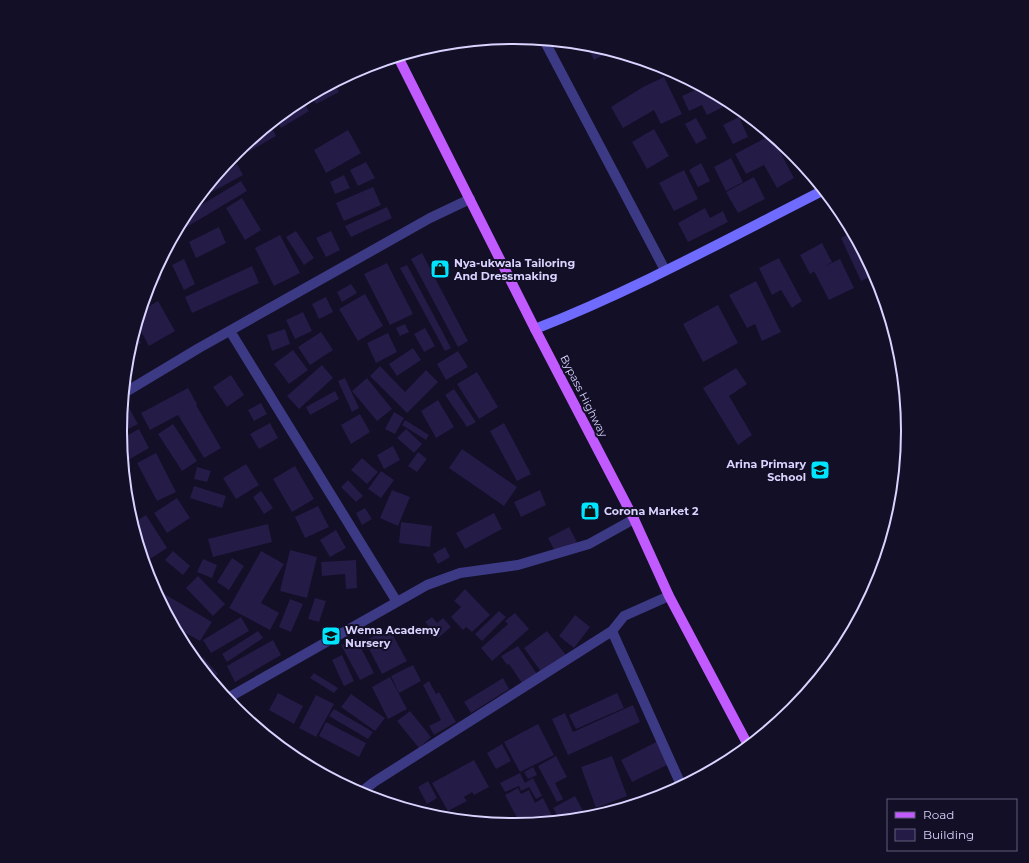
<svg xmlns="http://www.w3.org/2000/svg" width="1029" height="863" viewBox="0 0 1029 863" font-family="Montserrat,sans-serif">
	<rect width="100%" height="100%" fill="#130f26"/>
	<path fill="#241b47" d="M586,44L592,45L611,51L594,60Z
		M639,59L646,61L641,64Z
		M664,77L682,114L661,124L654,110L623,128L611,107L643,87Z
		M334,83L339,92L316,104L311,95Z
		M702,87L728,100L729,104L707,115L702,105L689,111L682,96Z
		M302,100L309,111L281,128L276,119Z
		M739,117L748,137L733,144L723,125Z
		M696,118L707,138L696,144L685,124Z
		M270,124L276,136L248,152L244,145Z
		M654,129L669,156L647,169L632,142Z
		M348,130L361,153L326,173L314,150Z
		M771,135L794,178L777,188L764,165L746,174L735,154Z
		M731,158L743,182L726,191L714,167Z
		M366,162L375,178L358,186L350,170Z
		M701,163L710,181L698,187L689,170Z
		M237,164L243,175L212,192L208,186L217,175Z
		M684,170L698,199L674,211L659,183Z
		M344,175L350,188L335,194L330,182Z
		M754,177L765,199L738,213L726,192Z
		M241,181L247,191L175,234L186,214Z
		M373,187L381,205L344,221L336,203Z
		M242,198L261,230L245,240L226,208Z
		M387,207L392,218L351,237L345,226Z
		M705,208L710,218L723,211L728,222L688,242L678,223Z
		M219,227L226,243L196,258L189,242Z
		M296,231L314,258L304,265L286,237Z
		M331,231L340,250L326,257L316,238Z
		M853,232L876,274L861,281L841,238Z
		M280,235L300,273L274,286L255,248Z
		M822,243L832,262L810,274L800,255Z
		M422,253L468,341L458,347L411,259Z
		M779,258L802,301L792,308L781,290L772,295L759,268Z
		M184,259L195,284L184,290L172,265Z
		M840,259L854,288L829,300L814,271Z
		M160,262L161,280H150Z
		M387,263L413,314L390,325L364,274Z
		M407,265L451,348L445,351L400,268Z
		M252,266L259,283L192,313L185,297Z
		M756,281L781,332L762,341L755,324L747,328L729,295Z
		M351,284L357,293L342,302L337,292Z
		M365,294L383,326L358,341L339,309Z
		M326,297L333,312L319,319L312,304Z
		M158,301L175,331L149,346L137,324L141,311Z
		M718,305L738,343L703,362L683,324Z
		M303,312L312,331L295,339L286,320Z
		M405,324L409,332L400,336L396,328Z
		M425,328L435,346L424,352L414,334Z
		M285,329L290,344L272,351L267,335Z
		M135,331L141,343L129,350Z
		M321,332L333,350L310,365L298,347Z
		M388,333L397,352L376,363L367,343Z
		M413,348L421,360L397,376L389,364Z
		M293,350L308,370L289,384L274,364Z
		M458,351L468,367L446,380L437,364Z
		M322,365L333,378L299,409L287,396Z
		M380,366L405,392L426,370L438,382L407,413L370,376Z
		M736,368L747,384L729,396L752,435L738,445L703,388Z
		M477,372L498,407L479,419L457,384Z
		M231,375L244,395L227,407L213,387Z
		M345,378L359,408L352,412L338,381Z
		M367,378L392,409L377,421L352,391Z
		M188,388L197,404L196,405L221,448L204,458L178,415L150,430L141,413Z
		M454,389L476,422L467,427L445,395Z
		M335,391L339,399L310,415L306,407Z
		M438,400L454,427L436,438L421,411Z
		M261,403L267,414L254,421L248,410Z
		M129,408L138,424L120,433L122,412Z
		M394,412L404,418L395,434L385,429Z
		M360,414L370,432L351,444L341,425Z
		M405,420L429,435L426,440L402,425Z
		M270,423L278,438L259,449L250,434Z
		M504,423L531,474L517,481L490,431Z
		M173,424L197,461L182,471L158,434Z
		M139,429L149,448L123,463L121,439Z
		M406,429L422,444L414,453L397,438Z
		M393,446L400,460L384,469L377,455Z
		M462,449L517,487L504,506L449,468Z
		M418,452L427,459L417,472L408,466Z
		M156,453L176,492L157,501L137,463Z
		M362,458L378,472L367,484L351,470Z
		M246,464L259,485L236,499L223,478Z
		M295,466L314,499L292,512L273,479Z
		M197,467L211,471L207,482L194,479Z
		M381,471L394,480L381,498L368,489Z
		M348,480L363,496L356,502L341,487Z
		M194,486L226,496L222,508L190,498Z
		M392,490L410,497L398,526L380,518Z
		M540,490L546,505L521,517L514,502Z
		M261,491L273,508L264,514L253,497Z
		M177,498L190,518L167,533L154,513Z
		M318,506L329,527L305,538L295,517Z
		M365,508L372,519L362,525L356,513Z
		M494,513L502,529L465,549L456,533Z
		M146,515L167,548L144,563L132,524Z
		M401,522L432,526L430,547L399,543Z
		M268,524L272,542L213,557L208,539Z
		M569,527L577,542L556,553L548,538Z
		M336,530L346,548L330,557L320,540Z
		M445,547L450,557L438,564L433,554Z
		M290,550L317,557L307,598L280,591Z
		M173,551L190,566L183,575L165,560Z
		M261,551L284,564L261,603L279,613L270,630L229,608Z
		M232,558L244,566L229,590L217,582Z
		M203,559L217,565L212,578L197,572Z
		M356,560L357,588L346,589L345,574L322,576L321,562Z
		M198,576L225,604L213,616L186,588Z
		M465,589L490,615L472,632L466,627L463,630L451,617L461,607L454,601Z
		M161,592L212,622L200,641L173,626L158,597Z
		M315,598L326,601L319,622L308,619Z
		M290,599L303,604L291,632L279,627Z
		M499,611L506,617L482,641L475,634Z
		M515,613L529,629L492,661L481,648L508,624L505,621Z
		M575,615L590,627L574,648L559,636Z
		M241,617L249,631L211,653L203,640Z
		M432,617L437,623L443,618L451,627L438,638L425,622Z
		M389,628L407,661L382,674L365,641Z
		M258,631L263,638L227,662L222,654Z
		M547,631L566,655L542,673L524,648Z
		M356,638L374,673L360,680L341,645Z
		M273,640L281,655L235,682L227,666Z
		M518,646L537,674L522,683L509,664L507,665L501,656Z
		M342,655L354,681L344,686L332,660Z
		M203,657L218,674L211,680L196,663Z
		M413,665L421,681L399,693L391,676Z
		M314,673L338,688L334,693L310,678Z
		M390,677L407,709L388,719L372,687Z
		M503,678L509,689L471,713L464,702Z
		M429,681L436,694L439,692L456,722L434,735L429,726L441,720L423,685Z
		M278,693L303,706L294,724L269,710Z
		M617,693L624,708L576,729L569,715Z
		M351,694L385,718L375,731L341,707Z
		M316,695L334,704L316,737L299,728Z
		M633,705L640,722L568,755L552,719L565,713L573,732Z
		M334,709L373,732L368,739L329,716Z
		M410,711L431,737L419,748L397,721Z
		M326,722L366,743L359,757L319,736Z
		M538,724L554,755L520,772L504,742Z
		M658,741L669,764L632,782L621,760Z
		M502,744L511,761L496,769L487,753Z
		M556,756L567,777L555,783L563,799L557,802L538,766Z
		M612,756L627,796L596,808L581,767Z
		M474,760L489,787L474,795L472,792L464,797L467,801L448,811L432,783Z
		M533,767L537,775L528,779L524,772Z
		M520,773L525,783L533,778L542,796L536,799L529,787L521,791L519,786L505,792L500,783Z
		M428,781L437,798L427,804L418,787Z
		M518,788L521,794L529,790L535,803L543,798L555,822L521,825L505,795Z
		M575,796L583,811L566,821H561L553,808Z
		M397,799L413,811L393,805Z
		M452,813L458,820L445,819Z
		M587,816L588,819L579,820Z"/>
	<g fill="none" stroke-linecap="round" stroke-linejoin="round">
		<path stroke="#3d3a85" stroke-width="10" d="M544,40L665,270
			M230,331L397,602
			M124,393L199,348L430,218L470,199
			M612,631L682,787
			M226,699L427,585L460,573L518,565L589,544L634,519
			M359,794L374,782L612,631L624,616L669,596"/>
		<path stroke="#6f6bff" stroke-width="10" d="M535,329C635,290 729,238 824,190"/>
		<path stroke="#c25bff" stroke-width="10" d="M398,57L535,329L634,519L669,596L749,747"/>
	</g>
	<defs>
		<g id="shop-square" transform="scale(1)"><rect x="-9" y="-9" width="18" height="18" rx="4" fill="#00e5ff" stroke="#130f26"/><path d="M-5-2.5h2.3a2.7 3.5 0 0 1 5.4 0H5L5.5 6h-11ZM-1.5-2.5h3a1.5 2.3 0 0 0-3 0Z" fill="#111"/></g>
		<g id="school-square" transform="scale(1)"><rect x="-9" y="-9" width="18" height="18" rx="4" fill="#00e5ff" stroke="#130f26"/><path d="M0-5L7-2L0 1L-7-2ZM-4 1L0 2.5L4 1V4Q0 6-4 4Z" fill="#111"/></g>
	</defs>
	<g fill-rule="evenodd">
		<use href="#shop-square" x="440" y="269"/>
		<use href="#school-square" x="820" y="470"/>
		<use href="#shop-square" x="590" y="511"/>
		<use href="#school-square" x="331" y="636"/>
	</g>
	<g text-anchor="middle" stroke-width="4" stroke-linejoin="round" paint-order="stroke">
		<g font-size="11" font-weight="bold" fill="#d9d4ff" stroke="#130f26" text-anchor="start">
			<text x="454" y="267">Nya-ukwala Tailoring<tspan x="454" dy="13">And Dressmaking</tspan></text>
			<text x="806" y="468" text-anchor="end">Arina Primary<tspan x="806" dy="13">School</tspan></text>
			<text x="604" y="515">Corona Market 2</text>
			<text x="345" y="634">Wema Academy<tspan x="345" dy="13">Nursery</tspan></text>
		</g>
		<g font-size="11" fill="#d9d4ff" stroke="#130f26">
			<text transform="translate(584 396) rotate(63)" y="4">Bypass Highway</text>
		</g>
	</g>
	<path d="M0 0H1029V863H0ZM127 431a387 387 0 1 1 774 0a387 387 0 1 1-774 0Z" fill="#130f26" fill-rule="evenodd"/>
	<path fill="none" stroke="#d9d4ff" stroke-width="2" d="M127 431a387 387 0 1 1 774 0a387 387 0 1 1-774 0Z"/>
	<rect x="887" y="799" width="130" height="52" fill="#130f26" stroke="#625e7d"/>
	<rect x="895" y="812" width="20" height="6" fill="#c25bff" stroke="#625e7d"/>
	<text x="923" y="819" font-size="12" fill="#d9d4ff">Road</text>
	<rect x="895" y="829" width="20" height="12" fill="#241b47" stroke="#625e7d"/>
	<text x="923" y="839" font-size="12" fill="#d9d4ff">Building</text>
</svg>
